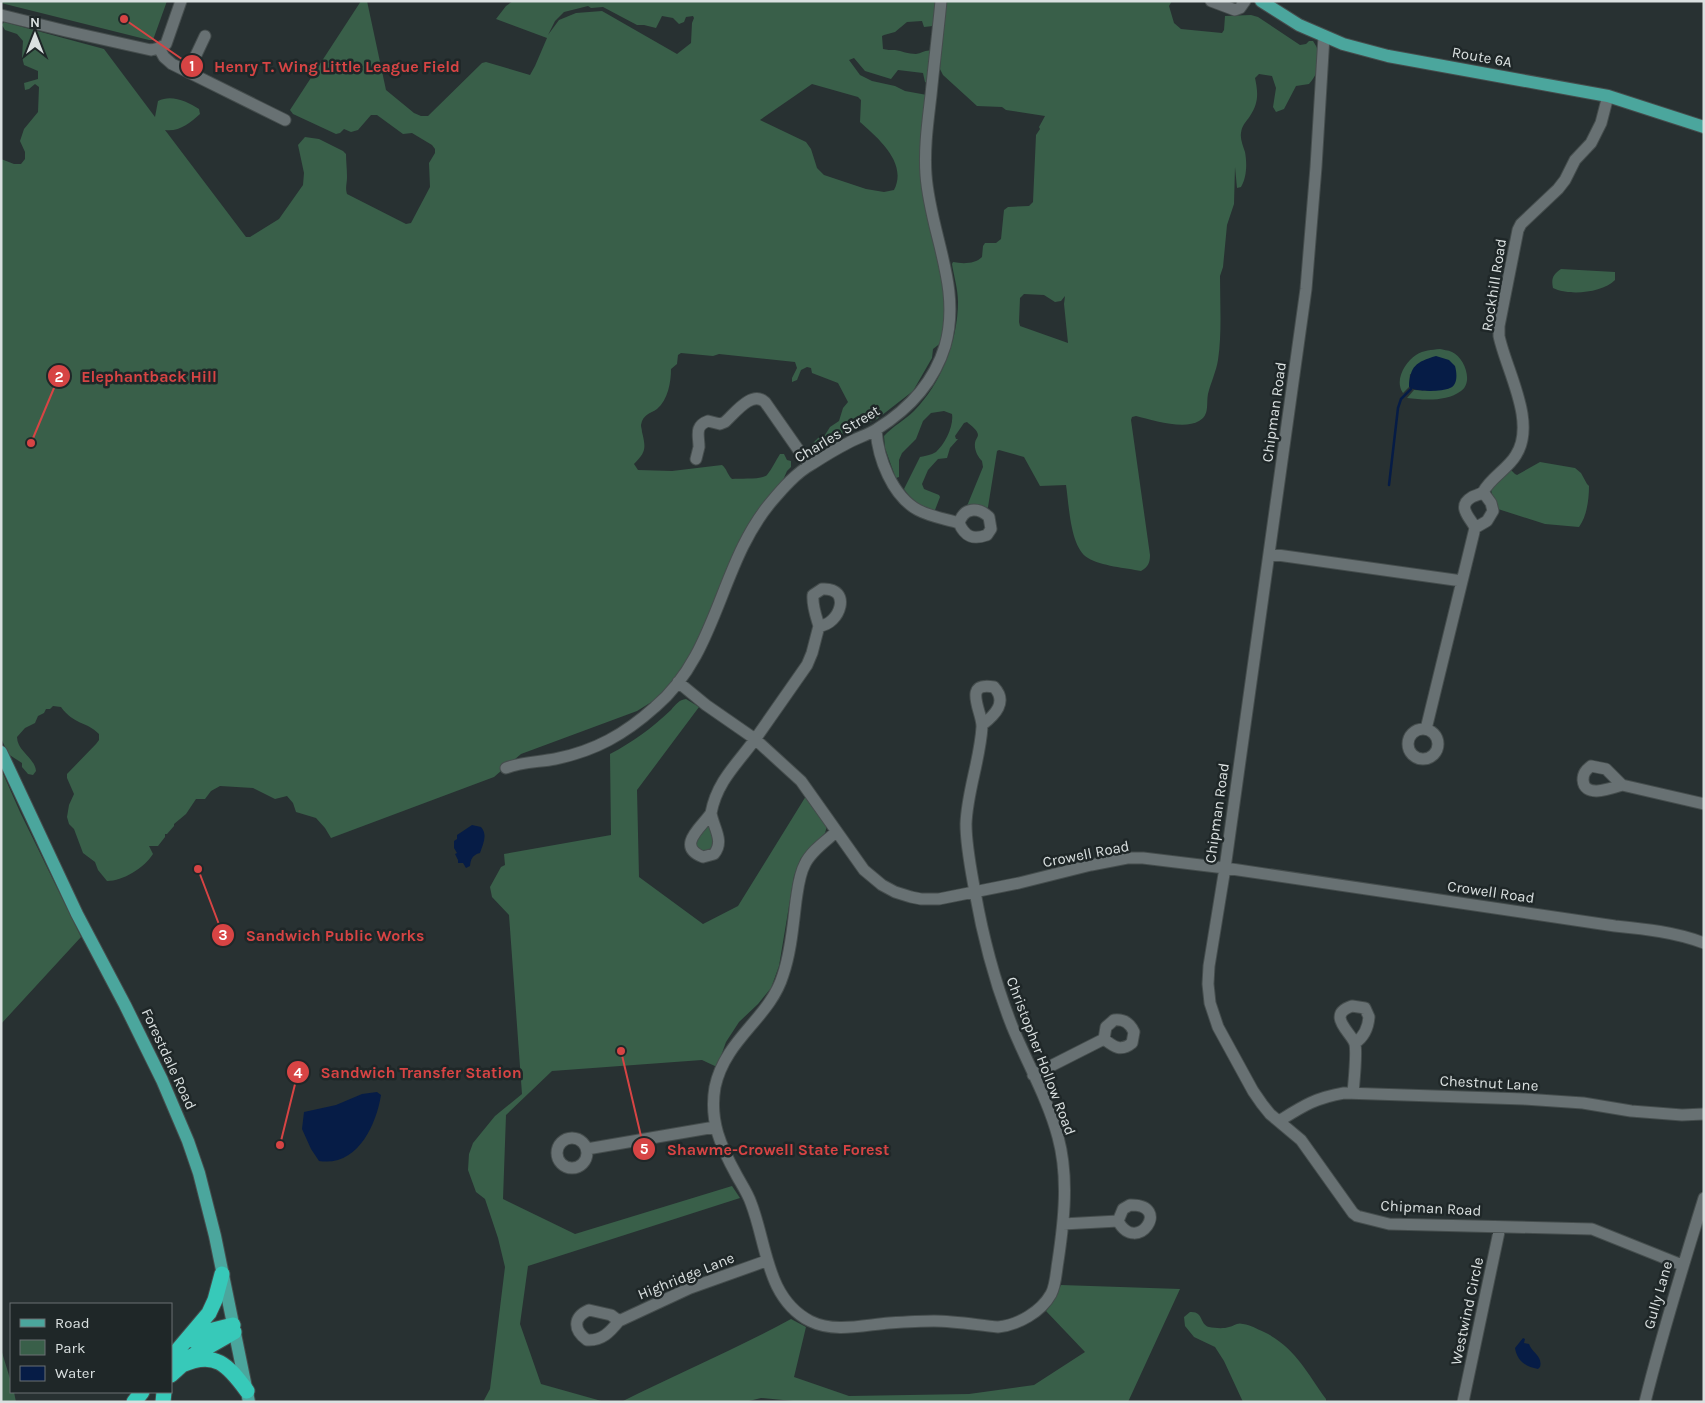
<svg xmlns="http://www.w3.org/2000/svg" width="1705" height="1403" viewBox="0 0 1705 1403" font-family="Karla,sans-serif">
	<rect width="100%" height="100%" fill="#283132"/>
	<path fill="#395f49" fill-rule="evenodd" d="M1,1H167L153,40H149L1,3Z
		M361,1H367L386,90L414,113L421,116H428L482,63L486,62L530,75L535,66L547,38L496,19L506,6L513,1H937L933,26L924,27L922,21L907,22L895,32L884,35L882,36L883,49C887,50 890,50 895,50C902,51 908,54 916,54C922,53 926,49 932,51L927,83L925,82L923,73L898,70L891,79L865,71L854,58L849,60L860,75L872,81L895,86L905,91L927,95L922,157L947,295L942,342L933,349L932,358L913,391L877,419L860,426L848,433L836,436L832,441L827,443L825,447L815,451L811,449V445L818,438L825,435L830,427L839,421L843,408L848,402L838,383L812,373L811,368L807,367L801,370L797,380L792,382V378L797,368L795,362L719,354L713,356L681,353L678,355L677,364L671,369C671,382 668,400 657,409C650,414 643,414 641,425C641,427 642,430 642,432C646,448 646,452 634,464L638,470L672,471L722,465C727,469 727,474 732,479C740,478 762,480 767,475C772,469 776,460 780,454H784L787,460L791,461V467L787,471L783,480L738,546L692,652L683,667L668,687L653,701L637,711L521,754L494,777L331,838L325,828L316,818L296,812L293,803L287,796L275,799L253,788L220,786L211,791L205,799H196L186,814L174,824V826L167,834H165V837L158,846H149L153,854C144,868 123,881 107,881L98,870L95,862L83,853L74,829L69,824L67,817L69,805L74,794L67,778V774L96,744L99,740V734C86,721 74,725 61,707L53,706L50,709H46L44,713L38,716L35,723L25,728L17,737C17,751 35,758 36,771L33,775L28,774L22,767V763L8,754L1,738V159L14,164H21L25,159V152L20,141L24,129L38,112L39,87L35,84L29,89L25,90L24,83L38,79V71L24,65L22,57L23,41L17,34L5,30L2,25L4,22L104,49L155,117L158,101C171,94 187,101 199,109L200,114C190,123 179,132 165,130L246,237H250L279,219L303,185L304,173L298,145L305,137L319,139L343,151L346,154C346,161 347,169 347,177C347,184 345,187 347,194L406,224L411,223L430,187L429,163L435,153V149L432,145L412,133L403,134L377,115H371L358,130L351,132L344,129L340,133L336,134L293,114L290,110ZM588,6L591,8L603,7L637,25H644L656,28L662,16L673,18L679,24L684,22L686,17L693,16L694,18L692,23L691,43L677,54L602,11L576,13L559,20L548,35L555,21L564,12ZM812,84L858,97L861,100L860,122C878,138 908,163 894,190L884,192L866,189L824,175L817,168L811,149L806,142L760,120Z
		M945,1H1172L1169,6L1174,23L1181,29L1222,33L1224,30L1225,16L1251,15L1258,17L1300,45L1306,44L1309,41H1313C1324,56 1320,71 1309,84L1296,86L1284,109L1276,112L1273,107L1276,88L1272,76L1259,74L1255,78C1258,92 1259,103 1250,116C1246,122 1242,125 1241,133C1240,139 1243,146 1245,152C1247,163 1247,177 1241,187L1237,188L1235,167L1234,204L1227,225L1223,267L1220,276C1220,304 1222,333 1218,360C1216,372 1211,382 1208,394C1206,404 1210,415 1199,421C1184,430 1152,420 1136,416L1132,417L1131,420L1150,555C1150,563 1148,567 1141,571C1126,568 1101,566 1088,558C1070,548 1069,504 1066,485L1040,486L1024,457L999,450L997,451L988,507L987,509L967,506L983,467L982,461C978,457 974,450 975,443C975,440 978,437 978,435C978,430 970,425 967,422L964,423L955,436L956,439H958L950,448L947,458L938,459L928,470L922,484L924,489L939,495L940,497L935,510C924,511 910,498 904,489L920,457C925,456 931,455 936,452C945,444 954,426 952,414L944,411L931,413L923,421L916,439L902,453L899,460V477L896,478L895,476L885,448L884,436C893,426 905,420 914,411C941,384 958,340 958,302C958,289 954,277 952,264L953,262C963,264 975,264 982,257L983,246L985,243H996L1001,239L1004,210L1008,207L1029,206L1033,202L1036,135L1040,129L1039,127L1045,116L1006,110L1002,107L977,106L943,75L940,69ZM1024,294L1044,295L1055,302L1061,301L1065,296L1064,304L1068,343L1020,326L1019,322L1020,298Z
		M1561,269L1615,272V280C1602,293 1569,296 1553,288C1551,279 1553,274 1561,269Z
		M1440,349C1443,350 1448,350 1452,352C1464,357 1474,382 1461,391C1446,402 1424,400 1407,398L1414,390L1431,391L1449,388L1410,374L1409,387L1403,393C1394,381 1405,362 1416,355C1424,350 1431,350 1440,349Z
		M1540,462L1575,468L1581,473L1587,484L1589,486C1589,499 1587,516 1579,527L1545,524L1498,509C1497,501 1490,495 1491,486L1509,468L1515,474L1517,475Z
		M686,699L699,707L637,790L639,877L703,924L738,906L806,796L827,826L825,833L801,858L794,876L779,966L771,988L758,1004L739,1022L726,1042L717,1067L702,1060L552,1071L506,1115L503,1199L575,1234L732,1186L740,1198L528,1266L520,1324L541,1384L605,1402H483L490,1389L505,1267L498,1238L485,1199L476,1192L468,1170L469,1154L473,1143L495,1116L522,1094L509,915L492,897L490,887L501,867L505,865L504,854L611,835L610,754C633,742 652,728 671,710C676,704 679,700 686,699Z
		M1,769L20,812L81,937L1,1024Z
		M708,824L715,839L713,850L699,852L694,839Z
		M1061,1285L1180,1289L1128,1402H804L761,1398L745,1402H621C677,1374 736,1349 791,1319L806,1327L794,1377L849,1396L969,1394L1034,1385L1085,1352L1046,1311L1053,1302Z
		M1190,1312C1204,1311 1199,1324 1209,1327C1215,1328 1223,1329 1229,1327C1234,1326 1237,1322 1243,1324C1251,1325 1257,1329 1264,1332C1295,1347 1307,1373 1326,1399V1402H1243L1224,1361L1215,1347L1194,1337L1185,1326L1184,1317Z
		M1,1349L11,1382V1392H14L16,1402H1Z"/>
	<path fill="#061c46" d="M1436,356L1449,360L1455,366C1457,373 1458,385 1450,388C1441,392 1416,392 1409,387C1410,366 1416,362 1436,356Z
		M472,825L481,827C488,835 483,844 480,853C472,855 471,859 470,866L466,868L463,863H458V860L455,854L457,853L454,848V841L457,839V835Z
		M377,1092L381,1095C376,1126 357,1167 319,1161L311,1149L302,1129L304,1112L336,1105L362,1094Z
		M1523,1338L1525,1339L1524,1343L1529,1344C1532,1353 1543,1356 1540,1367L1538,1369C1526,1367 1517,1361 1515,1348Z"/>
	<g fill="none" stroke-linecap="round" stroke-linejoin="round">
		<path stroke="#061c46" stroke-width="2.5" d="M1389,485L1398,408L1401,399L1411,389"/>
		<g stroke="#454d4d" stroke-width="13">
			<path id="minor" d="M1211,1L1235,10L1240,8L1245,1
				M1,15L66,31L151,50L159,48L166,44L181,1
				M1324,36L1316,167L1306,289L1225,868L1209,966L1208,984L1210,1003L1218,1027L1253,1091L1262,1104L1270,1114L1301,1140L1353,1213L1357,1216L1389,1224L1592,1229L1682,1265
				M159,48L164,57L172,64L285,120
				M188,72L205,36
				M876,430C878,458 892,496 918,510C931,517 946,519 959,523C964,507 978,507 989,517L991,529L987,535C973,540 965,537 959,523
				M696,459C697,455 698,451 699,447C699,436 694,426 708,421L720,424L725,422C735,413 752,390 765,402L809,465
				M1483,492C1491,477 1508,469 1516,455C1537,422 1506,370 1499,336V326L1518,230L1521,224L1558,189L1565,180L1575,160L1591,143L1601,123L1608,96
				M1483,492L1491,503L1493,511L1487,521L1475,528C1472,519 1455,507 1472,497C1476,495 1479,495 1483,492Z
				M1270,554L1462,581
				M822,589C853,587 840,625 819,626C816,616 812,606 813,595Z
				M678,682L706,705L755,739L801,781L864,870L882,885L895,892L911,897L921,899H939L1019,883L1091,865L1127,858H1143L1225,868L1615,926C1645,929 1675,932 1704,943
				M1408 744a15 15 0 1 1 30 0a15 15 0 1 1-30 0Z
				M1426,729L1475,528
				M1591,766L1606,769L1622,785C1612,788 1584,799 1583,780C1583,773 1586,770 1591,766Z
				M506,768C521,762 539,762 555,759C595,751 625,734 655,707C719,653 719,563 772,501C783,488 796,473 812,464C823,457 834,450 846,444C856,438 868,435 877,429C909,409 934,382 945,346C962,287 930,233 926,175C924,148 928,121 931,95C934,64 938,33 941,1
				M1622,785L1704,804
				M711,813C717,781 738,763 756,738C773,714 790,689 807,665L812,653L819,626
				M711,813C713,827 725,841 714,854L703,857C674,846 704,825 711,813Z
				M836,832C826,841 811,851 805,864C799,875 798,888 796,901C793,925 791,952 783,975C770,1018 725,1039 715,1087C709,1121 721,1147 737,1176C742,1185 748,1194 751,1203C767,1244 766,1298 810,1321C834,1333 864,1325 889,1323C904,1322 919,1321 934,1321C955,1321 977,1325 998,1327C1018,1325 1041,1312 1051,1294C1056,1285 1056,1272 1058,1261C1064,1221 1069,1177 1058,1137C1048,1099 1027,1063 1012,1026C995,983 983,937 975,892C971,870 966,846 966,824C967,792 980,760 982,727C983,713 961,681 994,687C1008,702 995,715 982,725
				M1033,1075L1104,1039L1106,1027L1114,1020C1124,1019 1130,1023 1134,1032L1132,1043C1121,1052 1114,1047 1104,1039
				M1353,1093C1354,1081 1357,1054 1355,1044C1352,1033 1325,1015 1352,1006L1365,1008L1369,1017C1368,1029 1364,1037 1355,1043
				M1279,1121C1303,1106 1315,1098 1344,1093L1524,1099L1583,1103L1631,1111L1682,1115L1704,1114
				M557 1153a15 15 0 1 1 30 0a15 15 0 1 1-30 0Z
				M587,1149L715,1127
				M1130,1205C1173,1204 1137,1256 1118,1221L1123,1209Z
				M1063,1224L1118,1221
				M589,1310L611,1315L619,1321C610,1332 602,1341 587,1340C573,1330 573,1317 589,1310Z
				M619,1321L690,1288L766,1261
				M1463,1402L1500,1227
				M1645,1402C1662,1333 1683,1266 1704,1198"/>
		</g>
		<g stroke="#454d4d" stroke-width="14">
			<path id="major" d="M1261,1L1299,25L1343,44L1388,56L1608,96L1704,127
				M1,752L77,914L125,1005L162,1080L188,1141L199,1173L215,1236L249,1402"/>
		</g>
		<g stroke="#454d4d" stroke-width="17">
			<path id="highway" d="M192,1340L205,1332L233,1325
				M171,1358L209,1313L215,1300L222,1274
				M182,1365C215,1350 228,1365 247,1391
				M171,1375L192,1356L234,1332
				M134,1402L142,1392
				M163,1402L164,1392"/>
		</g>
		<use href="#minor" stroke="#687173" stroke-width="11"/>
		<use href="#major" stroke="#4ba69d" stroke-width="12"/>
		<use href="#highway" stroke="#37c9b9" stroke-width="15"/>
	</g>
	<g text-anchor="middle" stroke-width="5" stroke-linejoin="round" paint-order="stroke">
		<g font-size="15" fill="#dae0e0" stroke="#1f2728">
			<text transform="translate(1482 57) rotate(10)" y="5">Route 6A</text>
			<text transform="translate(1494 285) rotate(-81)" y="5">Rockhill Road</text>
			<text transform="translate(1274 412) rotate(-82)" y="5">Chipman Road</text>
			<text transform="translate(837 434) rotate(-31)" y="5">Charles Street</text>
			<text transform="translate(1217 813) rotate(-82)" y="5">Chipman Road</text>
			<text transform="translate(1086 854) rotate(-11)" y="5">Crowell Road</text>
			<text transform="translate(1491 892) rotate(8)" y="5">Crowell Road</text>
			<text transform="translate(1041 1056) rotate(69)" y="5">Christopher Hollow Road</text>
			<text transform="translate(169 1059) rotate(65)" y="5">Forestdale Road</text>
			<text transform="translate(1489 1083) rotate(3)" y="5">Chestnut Lane</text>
			<text transform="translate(1431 1208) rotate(3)" y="5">Chipman Road</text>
			<text transform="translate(686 1276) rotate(-22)" y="5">Highridge Lane</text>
			<text transform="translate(1658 1295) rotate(-74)" y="5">Gully Lane</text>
			<text transform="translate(1467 1311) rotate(-78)" y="5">Westwind Circle</text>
		</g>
	</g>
	<path fill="none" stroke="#d74444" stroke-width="2" d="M124 19L192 66M31 443L59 376M198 869L223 935M280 1145L298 1072M621 1051L644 1149"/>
	<g fill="#d74444" stroke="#1f2728" stroke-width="2">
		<circle cx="124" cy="19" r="5"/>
		<circle cx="31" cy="443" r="5"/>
		<circle cx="198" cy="869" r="5"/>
		<circle cx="280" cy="1145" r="5"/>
		<circle cx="621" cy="1051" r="5"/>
		<circle cx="192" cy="66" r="12"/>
		<circle cx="59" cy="376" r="12"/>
		<circle cx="223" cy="935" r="12"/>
		<circle cx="298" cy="1072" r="12"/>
		<circle cx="644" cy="1149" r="12"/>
	</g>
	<g font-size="15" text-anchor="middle" font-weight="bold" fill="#fff">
		<text x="192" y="71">1</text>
		<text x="59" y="382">2</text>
		<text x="223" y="940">3</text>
		<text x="298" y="1078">4</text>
		<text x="644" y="1154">5</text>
	</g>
	<g font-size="16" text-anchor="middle" font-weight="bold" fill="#d74444" stroke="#1f2728" stroke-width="5" stroke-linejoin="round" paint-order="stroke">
		<text x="337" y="72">Henry T. Wing Little League Field</text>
		<text x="149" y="382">Elephantback Hill</text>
		<text x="335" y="941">Sandwich Public Works</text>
		<text x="421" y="1078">Sandwich Transfer Station</text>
		<text x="778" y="1155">Shawme-Crowell State Forest</text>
	</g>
	<rect width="1705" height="1403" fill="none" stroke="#dae0e0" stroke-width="5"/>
	<rect x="10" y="1303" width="162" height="90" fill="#1f2728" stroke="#6a7172"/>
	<rect x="20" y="1319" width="25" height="8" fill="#4ba69d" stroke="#6a7172"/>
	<text x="55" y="1328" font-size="15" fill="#dae0e0">Road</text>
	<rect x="20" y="1340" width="25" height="15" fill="#395f49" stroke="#6a7172"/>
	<text x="55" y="1353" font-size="15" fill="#dae0e0">Park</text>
	<rect x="20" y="1366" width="25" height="15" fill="#061c46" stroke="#6a7172"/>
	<text x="55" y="1378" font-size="15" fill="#dae0e0">Water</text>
	<g transform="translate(35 35)" stroke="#1f2728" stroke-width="4" paint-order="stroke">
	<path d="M0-4L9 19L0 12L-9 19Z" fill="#dae0e0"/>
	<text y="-8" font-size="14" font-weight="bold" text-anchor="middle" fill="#dae0e0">N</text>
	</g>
</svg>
